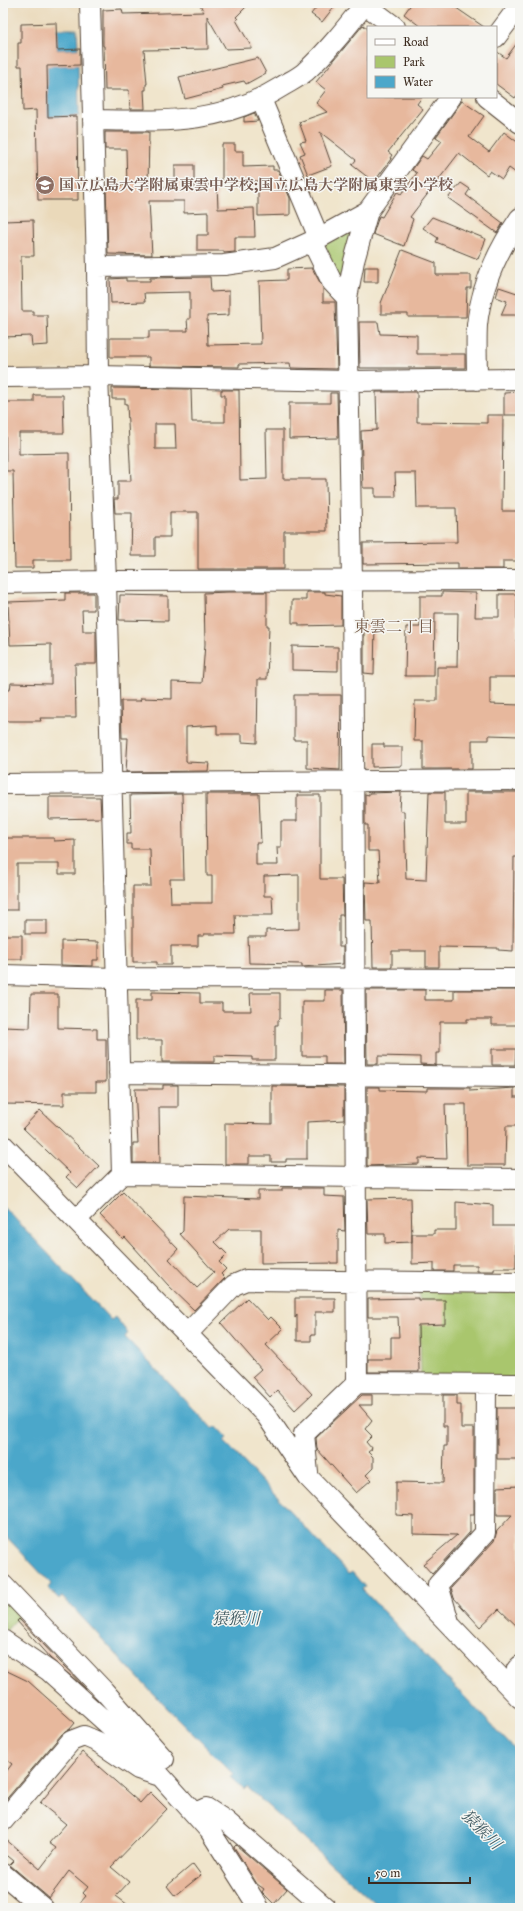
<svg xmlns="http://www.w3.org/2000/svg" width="523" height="1911" viewBox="0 0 523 1911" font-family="'IM FELL Great Primer','Noto Serif JP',serif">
	<rect width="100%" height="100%" fill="#f6f6f2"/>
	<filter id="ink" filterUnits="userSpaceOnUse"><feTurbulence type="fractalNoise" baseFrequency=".025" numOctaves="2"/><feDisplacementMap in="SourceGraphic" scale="8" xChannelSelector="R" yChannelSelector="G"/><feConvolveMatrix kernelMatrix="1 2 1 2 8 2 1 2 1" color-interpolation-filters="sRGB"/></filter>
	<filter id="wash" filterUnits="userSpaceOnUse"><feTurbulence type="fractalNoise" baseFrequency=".012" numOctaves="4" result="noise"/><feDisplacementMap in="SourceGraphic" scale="16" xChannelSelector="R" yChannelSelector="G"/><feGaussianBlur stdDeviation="0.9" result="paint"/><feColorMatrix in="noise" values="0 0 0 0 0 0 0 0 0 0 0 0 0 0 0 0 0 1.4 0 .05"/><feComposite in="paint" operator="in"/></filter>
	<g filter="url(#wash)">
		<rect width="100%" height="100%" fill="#f0e5cc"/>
		<path fill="#ead9ba" d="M3,3H81L92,368L3,372Z"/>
		<path fill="#a9c66d" stroke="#727846" d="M346,233H351L353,238L345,277L338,280L324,244Z
			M419,1290H520V1378H421Z
			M3,1593L22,1613L3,1634Z"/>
		<path fill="#4ca7ca" stroke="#446874" d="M57,29H77L78,49L57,50Z
			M78,65L79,116L48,117L47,66Z
			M3,1206L111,1320L115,1317L128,1333L125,1337L213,1429L216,1426L227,1438L224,1441L349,1574L352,1572L365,1587L362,1589L520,1755V1908H380L247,1787L244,1790L230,1777L233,1774L156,1697L62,1596L59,1599L48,1588L51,1584L3,1533Z"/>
		<g id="blocks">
			<path fill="#e7b89d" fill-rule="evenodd" d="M199,3H250L236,17L238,19L236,20L252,48L226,49L207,16L208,49L144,50L147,84H146V90H144L145,109H130L129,90H105L104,46H103V10L122,9L123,14L204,12Z
				M320,3H337L322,22L311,14Z
				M412,3H449L484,27H421L404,14Z
				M56,23L57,50L80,49V65L47,66L48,117L77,116L78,200H38L36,110L23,111L22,66H18V43H21V24Z
				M363,25L368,29V97H422L417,104L423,109L388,152L392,155L390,158L391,159L374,182L352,165L356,160L320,132L332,166L308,175L300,155L305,153L300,142L306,141L299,122L327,112L316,103L326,90L316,82Z
				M520,39V91L515,98L496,84V51L506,58Z
				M258,58L266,73L246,84L244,81L222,86L223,89L185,99L179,77Z
				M462,101L484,116L469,137L489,152L504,132L520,144V176L509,168L502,179L490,171L487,175L459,153L410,217L413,219L404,246L373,234L379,216L382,217L397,192L401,194L417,173L412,170L422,156L427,159L442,141L436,137Z
				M254,113L258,121L244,122V117Z
				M105,132H149L148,187H175V165H194V189L207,188V185L217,184L218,209L254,208L255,237H235V252L224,253V251H197V235H208V212L184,213V201H149L152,255L108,254L106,186L127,185L126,149H105Z
				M222,144H235V151H243V167L273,166V170H278L290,198V215L258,216V181H222Z
				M461,183L470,189L466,195L503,223L497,233L448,198Z
				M432,217L486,239L478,259L436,242L438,238L423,228Z
				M33,220L34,256H21L22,311H33V315H47L48,345L32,346L31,336L3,337V221Z
				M402,250L436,263V275H471V288H467L466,317H408V314H381V303Z
				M365,267H378V282H364Z
				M312,268L323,288V302H335L337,369L291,368L290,363L239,364V367L149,366V357H110V338H149V331H188L187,319H190V292L144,293L145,302L111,303L110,279L126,278V281H150V278L210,277L211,292L229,291V315L207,316L208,345L261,344L259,281L287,280V269Z
				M499,287L520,294V315H501L507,301L496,297Z
				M359,322H378L380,334L417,335V354H465V368H360Z
				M112,388L191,389L192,422H225V395H221V390H239L240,480L267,479L266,430H283V479H326L327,531H284V569H198V512H170V537H155V556H131L132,513H115L114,499H118V481H131L127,404H125V399H112ZM155,424H175L176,449H155Z
				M376,392H417V422L487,423V415H503L502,511H520V561H503V569H458V563L363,564V543L457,542L456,508H417L416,473H395L396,497H375V488H363L361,431L377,430Z
				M520,392V415H504V393Z
				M330,393H337L338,438L289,439V403H330Z
				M34,395H63L64,433H19V454L69,453L70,560H33V568H15L13,471H6L5,402H34Z
				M228,592H267V626H269L267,679H258L257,743L242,742V734H217V725L186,727V762L209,763L208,771L126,772L128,738H122L121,701H140L141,698L172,699V682L202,683L205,644L204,593Z
				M306,592H325V594L341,596V625L299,626V623H292V600H306Z
				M442,592L476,593L475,617H499V594H517V677H490V704L520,705V736L489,735V740H472V769H423V741H414L415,701H437V667H457L458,613H435L434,676H405L406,627H420V596H442Z
				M65,593H94V610H82L83,631H96V664H75L76,718H40L41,721H3V690H10L11,683L51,684V644L10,645L8,602L65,600Z
				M120,595L168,596V621L119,620Z
				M364,623H375L374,674L364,673Z
				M292,646L338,647V671L292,670Z
				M294,695H341L340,770L307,768V740H294Z
				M372,744H384V747H402V766L372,767Z
				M401,792L400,811H404L406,879L426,880L429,792H445V824H466V792H520V857H514L513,951L498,950V948L439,947V967H426V951H392V967H373L372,921H366L365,882L380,883L378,851H368V825H365V794L369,795V793Z
				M182,794L184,879H170L171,903H212V876H207L206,794H259L261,843H256V865H278L277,847H281V821H297V795H320V879H342L343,915H339V947H343V964L302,967V964L249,963L248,937H266V930L299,929V875L264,876V896H272L273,915H235L236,934H204V936H198V946H171V965H157V962H133V886H151L150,849H131V844H127V833H131L130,795Z
				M49,797H100L101,818L49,819Z
				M3,838H54V841L75,840V874H59V864H17V910H3Z
				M25,920H47V934H25Z
				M3,935H22V959H3Z
				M61,941L98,942V960H93V966L61,965Z
				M325,990H343L344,1064H325V1056H302V1001H325Z
				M366,990H425V1000H454V990H520L518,1025H492V1019H467V1022H440V1053H436V1065L420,1064V1057L378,1056V1064H367Z
				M152,992L200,993V1003H222V1011H251L250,993H280V1019L278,1020V1025H275V1060H252V1057L214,1056V1062H162V1040H136V1000H152Z
				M31,994H58V1028L97,1029V1039H106V1082H96V1092H64V1105L3,1104V1027L30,1028Z
				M492,1049H516L515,1065H492Z
				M163,1085H178V1107H159L160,1163H133V1143H138L135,1089H163Z
				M272,1086L344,1087V1120L307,1122V1159H286V1162H271V1156H249V1164H225V1123L272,1124Z
				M367,1087H380V1090L427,1091V1088H470V1091L514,1088V1097H520V1126H506L505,1165H467L466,1104H445L447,1159L419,1158V1164L367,1166Z
				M40,1110L99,1166L78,1188L66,1177L70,1173L23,1128Z
				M282,1188H324V1196L344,1197L345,1231L338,1230V1263L261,1264V1229H229L215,1242L227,1254L219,1262L226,1269L221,1274L225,1278L194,1310L168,1285L125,1237L123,1239L100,1215L123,1192L178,1249L169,1259L197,1288L214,1272L180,1234L183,1231L184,1196L258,1199V1191H282Z
				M411,1198L412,1242L385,1243V1234H368L367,1199Z
				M456,1202L493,1205V1226H516V1268H494V1271H477V1265H453V1271H434V1263L412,1264V1234H434V1230H456Z
				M247,1298L268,1320L271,1317L283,1329L266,1345L312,1394L295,1410L277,1390L270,1397L252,1377L261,1369L221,1323Z
				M295,1298H335V1312H315V1335H311V1341H297V1315L295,1318Z
				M418,1298V1300H445V1324L418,1325L419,1372H368V1359H391V1337H399L398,1317H368V1299Z
				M362,1395H372V1405H359L372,1420L365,1429L372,1436L366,1442L372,1449L368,1452L373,1457V1468L366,1475L371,1480L356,1493L317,1449L316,1438Z
				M443,1395H457V1405H461V1428H474V1514H470V1532L432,1574L423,1564L457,1535L413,1534V1516L396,1515V1482L443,1483L444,1446H447V1426H443Z
				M497,1408H520V1459H497Z
				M520,1486V1629L499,1609L480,1627L454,1598L451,1588L494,1541L497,1531L512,1515H497V1487Z
				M19,1619L86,1689L50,1658L17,1621Z
				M3,1669L28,1681L75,1723L70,1729L62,1734L3,1803V1776L12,1764L3,1757Z
				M82,1752L140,1803L150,1792L167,1809L111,1867L129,1882L116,1896L132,1908H86L80,1903L86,1896L83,1893L88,1887L69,1871L49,1898L10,1865L14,1861L3,1852V1837L40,1869L56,1848L49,1843L66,1824L40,1803Z
				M236,1845L287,1889L274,1904L262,1892L264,1889L257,1884L234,1847Z
				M193,1864L201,1875L175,1896L167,1886Z"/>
		</g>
	</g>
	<g filter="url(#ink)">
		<use href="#blocks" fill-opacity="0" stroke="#564638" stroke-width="1"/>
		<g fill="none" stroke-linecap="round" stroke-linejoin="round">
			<g stroke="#564638" stroke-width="22">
				<path id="minor" d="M90,3L97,267L98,376L106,581L122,1174
					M363,3L395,27
					M496,37L520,5
					M487,97L520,123
					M261,99L319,238
					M93,120C163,121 220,125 281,87C289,82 298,78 305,72C327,52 346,28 365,4
					M312,241L332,282L347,298
					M97,267L224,265L275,258L319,238L368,211L451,97
					M3,377L98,376L350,381L520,379
					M477,380C477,362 476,343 477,325C481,286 498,250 520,218
					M3,583L106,581L520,580
					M3,784L520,780
					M3,975L117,978L520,979
					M119,1073L520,1077
					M3,1145L266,1415L308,1477L520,1698
					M77,1219L122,1174L520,1179
					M187,1334L234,1285L246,1280L520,1283
					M357,1383L352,581L347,298L354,261L368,211
					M308,1473L304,1434L357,1383L520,1384
					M3,1585L104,1691L164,1759
					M449,1622L438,1585L485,1533L486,1384
					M3,1640L49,1671L138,1751L210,1831L259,1908
					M520,1666L517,1669L520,1675
					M195,1813L206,1808L226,1821L326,1908
					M3,1821L71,1741L84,1736L98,1742L138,1769L157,1775
					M3,1874L43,1908"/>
			</g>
			<use href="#minor" stroke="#fff" stroke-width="20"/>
		</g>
	</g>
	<defs>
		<g id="school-disc" transform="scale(1)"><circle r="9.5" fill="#8d6e63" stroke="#f6f6f2"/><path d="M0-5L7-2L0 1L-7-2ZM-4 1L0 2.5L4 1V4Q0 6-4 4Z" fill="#fff"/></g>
	</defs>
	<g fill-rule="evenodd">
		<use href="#school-disc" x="45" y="185"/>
	</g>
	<g text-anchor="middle" stroke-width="3" stroke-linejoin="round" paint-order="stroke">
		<g font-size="15" font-weight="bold" fill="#785e54" stroke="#f6f6f2" text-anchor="start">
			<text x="59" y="190">国立広島大学附属東雲中学校;国立広島大学附属東雲小学校</text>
		</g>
		<g font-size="16" fill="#775c4a" stroke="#f6f6f2">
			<text x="394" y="632">東雲二丁目</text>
		</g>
		<g font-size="16" font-style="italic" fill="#425c63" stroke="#f6f6f2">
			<text x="236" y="1624">猿猴川</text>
			<text transform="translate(482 1829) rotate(45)" y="6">猿猴川</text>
		</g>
	</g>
	<rect width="523" height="1911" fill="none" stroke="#f6f6f2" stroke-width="16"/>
	<rect x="367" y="26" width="130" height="72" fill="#f6f6f2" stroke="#aba49d"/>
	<rect x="375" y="39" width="20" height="6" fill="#ffffff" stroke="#aba49d"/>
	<text x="403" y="46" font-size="12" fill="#3b2a1e">Road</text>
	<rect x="375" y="56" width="20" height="12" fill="#a9c66d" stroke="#aba49d"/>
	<text x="403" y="66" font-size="12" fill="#3b2a1e">Park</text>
	<rect x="375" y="76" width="20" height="12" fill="#4ca7ca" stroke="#aba49d"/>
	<text x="403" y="86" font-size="12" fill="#3b2a1e">Water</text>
	<path d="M369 1877v6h101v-6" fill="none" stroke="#3b2a1e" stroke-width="2"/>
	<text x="375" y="1877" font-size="12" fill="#3b2a1e" stroke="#f6f6f2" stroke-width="3" paint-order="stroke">50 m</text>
</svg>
